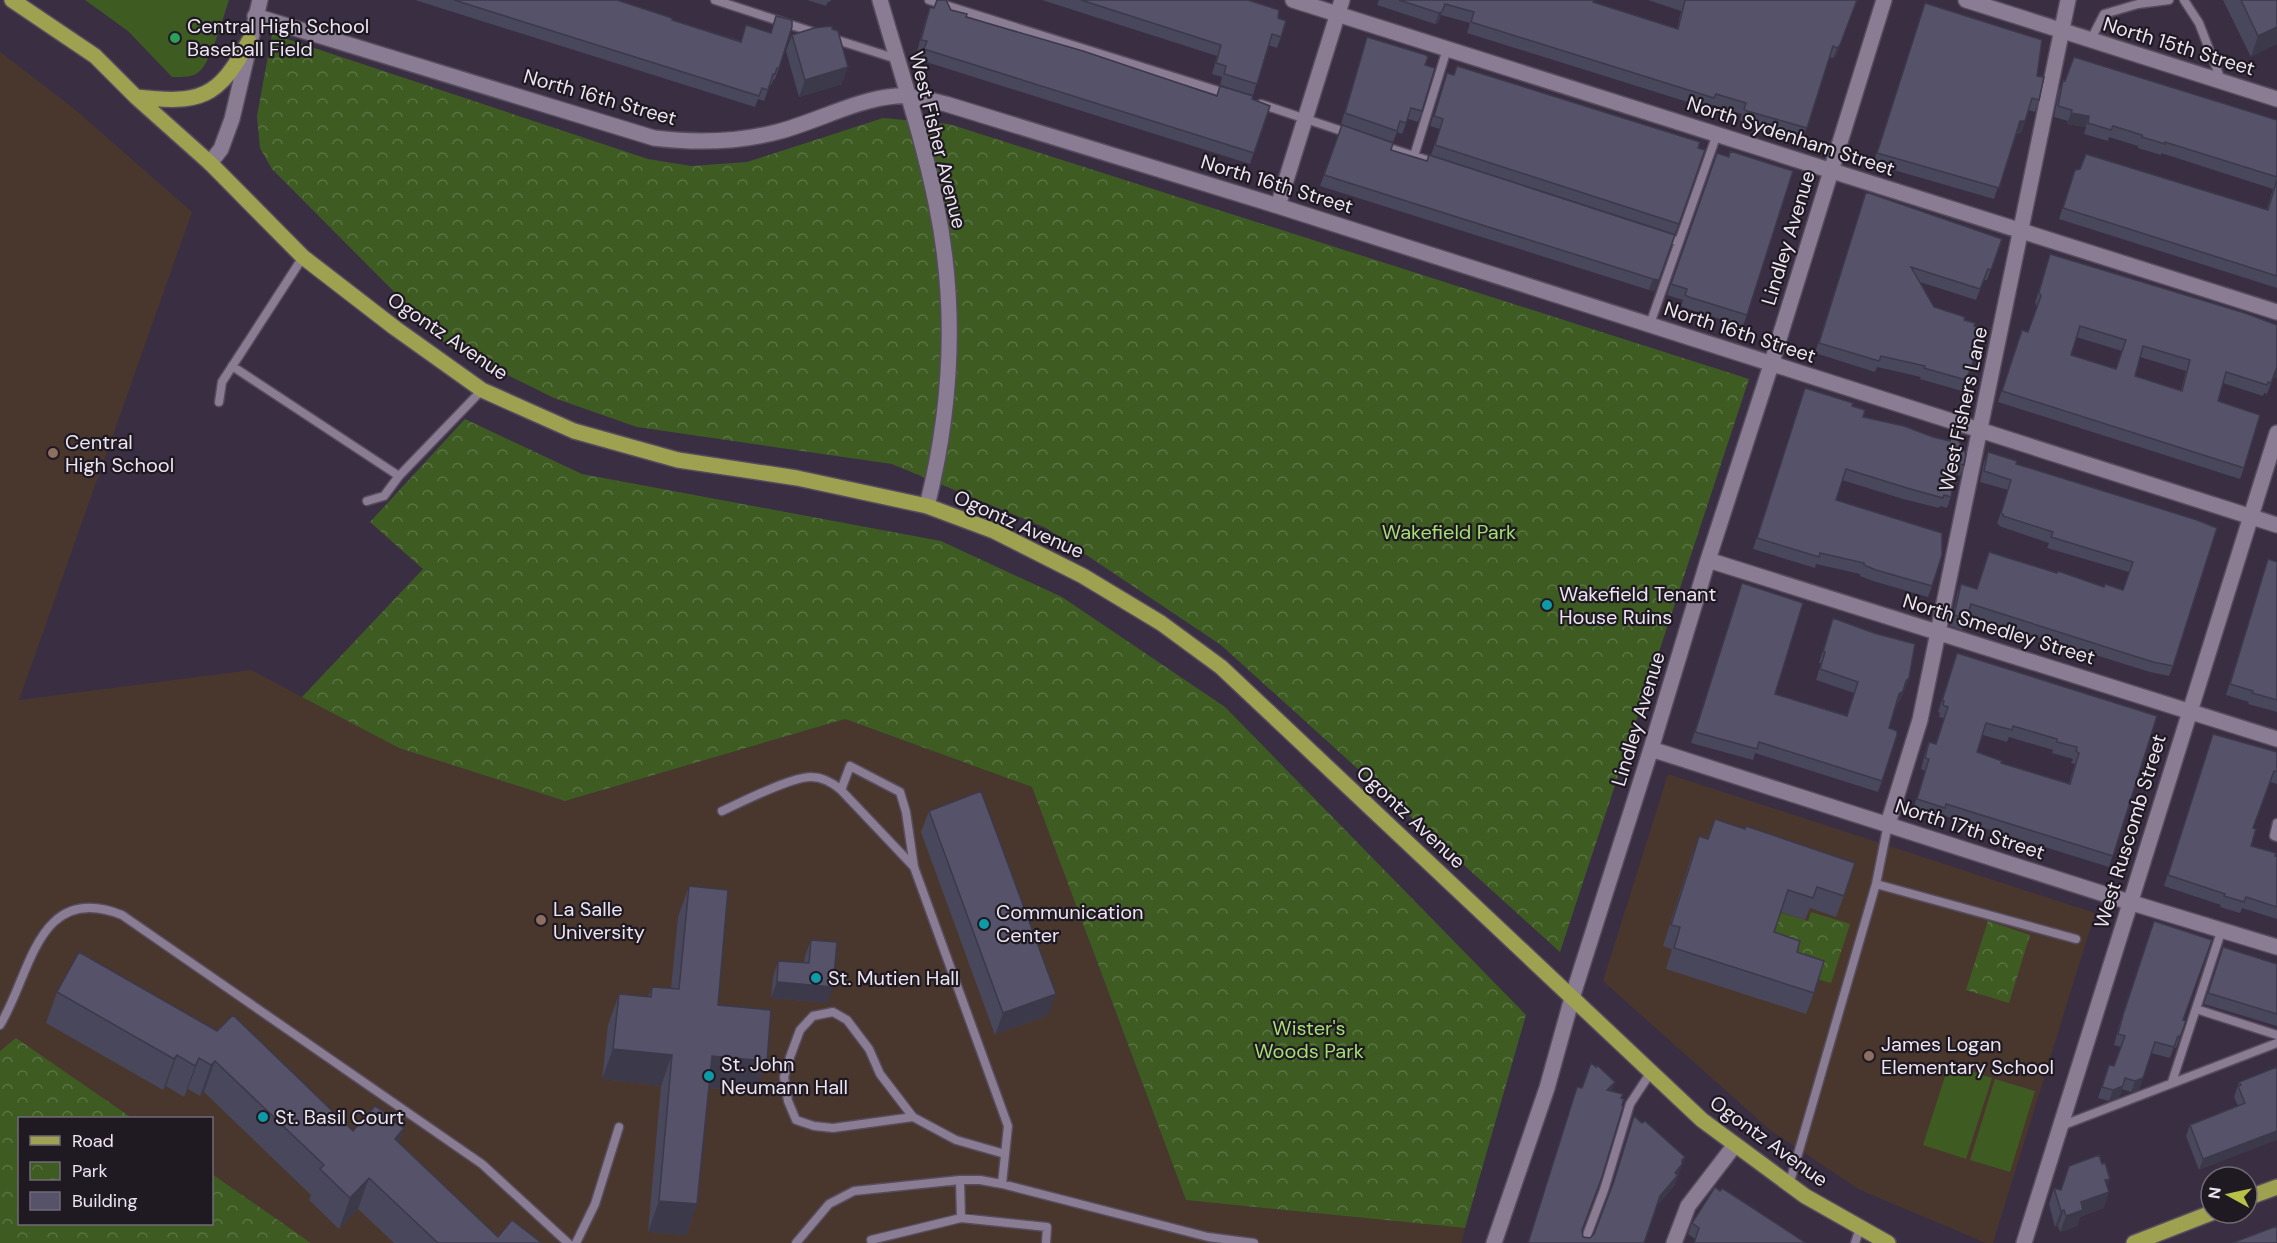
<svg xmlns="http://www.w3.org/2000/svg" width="2277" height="1243" viewBox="0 0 2277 1243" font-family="'DM Sans',sans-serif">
	<defs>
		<pattern id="park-crowns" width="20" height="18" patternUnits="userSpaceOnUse" patternTransform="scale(1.5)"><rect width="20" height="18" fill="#3e5c22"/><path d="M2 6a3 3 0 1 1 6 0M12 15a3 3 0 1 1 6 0" fill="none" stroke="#5a7343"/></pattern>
	</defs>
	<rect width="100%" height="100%" fill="#3a2e43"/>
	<path fill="#49372e" d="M0,52L72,107L192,212L19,700L251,670L399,748L565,801L845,719L1032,787L1186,1200L1465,1228L1462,1243H311L212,1174V1118H132L16,1039L0,1051Z
		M1668,774L2095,913L1993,1243H1986L1860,1190L1770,1130L1603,981Z"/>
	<path fill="#3e5c22" d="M85,0H229C223,17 212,59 200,71C193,78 181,77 172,77L128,31Z
		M1949,1064L1992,1078L1966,1159L1923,1145Z
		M1995,1079L2035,1091L2010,1172L1970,1160Z"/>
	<path fill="url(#park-crowns)" d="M272,34L648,159L691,166L747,162L883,118L949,124L1749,379L1560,952L1221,645L1046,528L892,464L637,427L554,398L447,345L272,169L260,148L257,116Z
		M465,419L582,474L941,541L1062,597L1225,707L1526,1015L1465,1228L1186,1200L1032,787L845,719L565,801L399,748L302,697L423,569L370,522Z
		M1779,912L1808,921L1811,912L1850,924L1831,983L1793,972L1767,953Z
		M1988,921L2030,935L2009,1003L1966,990Z
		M16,1038L132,1118H20V1224H212V1174L311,1243H0V1051Z"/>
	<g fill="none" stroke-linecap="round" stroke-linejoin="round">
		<g stroke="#564c5d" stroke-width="11">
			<path id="service" d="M715,0L816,33
				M929,0L1228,94
				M2184,0L2199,23L2221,80
				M831,38L897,59
				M2090,41L2104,14L2138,4L2169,0
				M1261,104L1348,133
				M1383,146L1436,163
				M1414,156L1447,49
				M1663,236L1679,242
				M1650,324L1717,134
				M232,366L399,476
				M219,402L222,382L303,257
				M367,501L384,496L399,476L482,390
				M722,811C742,802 791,777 811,777C822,777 833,783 841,790
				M2277,823L2274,836L2277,837
				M914,867L841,790L850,766L900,792L906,812L914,867L1008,1126L1002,1184
				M1876,884L2076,939
				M2196,1009L2277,1035
				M0,1025C31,975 37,881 122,915L482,1164L568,1243
				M2172,1082L2222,929
				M913,1117L833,1128L814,1126L796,1120L788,1101L784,1077L790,1057L800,1030L813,1016L833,1012L847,1020L869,1049L880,1074L913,1117L956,1140L1005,1154
				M2061,1126L2277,1043
				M960,1180L961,1218
				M1789,1185L1876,884L1888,824
				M576,1243L595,1204L619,1127
				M796,1243L829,1204L854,1191L960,1180H980L1002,1184L1208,1237L1254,1243
				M872,1243L871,1240L961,1218L1047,1227L1046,1243
				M1584,1243L1604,1190L1630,1104L1651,1072
				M1855,1243L1860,1228"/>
		</g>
		<g stroke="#564c5d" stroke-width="18">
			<path id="minor" d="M880,0C899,67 922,134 936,203C957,304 952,407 927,506
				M1293,0L2277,312
				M1966,0L2277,99
				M255,16L654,138C694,143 738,142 777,132C816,122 857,99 896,96C913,95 930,100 946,104L1278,206L2277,525
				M210,163L221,149L232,119L260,0
				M1278,206L1342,0
				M1708,560L2277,739
				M1651,749L2129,902L2277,947
				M1888,824L1920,720L2068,0
				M1494,1243L1547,1088L1572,998L1651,749L1708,560L1771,365L1884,0
				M1674,1243L1688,1206L1734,1146
				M2024,1243L2277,433"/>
		</g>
		<g stroke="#564c5d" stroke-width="18">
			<path id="primary" d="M12,0L95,56L136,97L210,163L303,257L395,328L482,390L574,431L678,460L797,478L927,506L994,531L1083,576L1161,623L1221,667L1702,1120L1805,1196L1888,1243
				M136,97C200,104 218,99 249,41
				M2247,1198L2277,1187
				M2134,1243L2211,1213"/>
		</g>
		<use href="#service" stroke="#897c93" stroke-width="8"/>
		<use href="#minor" stroke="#897c93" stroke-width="15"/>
		<use href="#primary" stroke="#9ea150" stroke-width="15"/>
	</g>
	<path fill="#49475b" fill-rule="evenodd" d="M415,0H617L672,20L741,41L771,33L776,16L779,68L775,79H774L771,85H770L764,101L758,99L755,107Z
		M807,0H831L830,2H828L826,6Z
		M937,0L951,10L966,17L1217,96L1220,86L1252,99L1270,106L1250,164L920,60L923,52L917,51L926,18L930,7L934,8Z
		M1042,0H1248L1278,18L1281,37L1277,48L1268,45L1253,95L1220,85L1222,77L1212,74L1217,56Z
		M1379,0H1594L1593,2L1677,29L1681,11L1648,0H1857L1836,56L1833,58L1829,57L1803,139L1743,122L1740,120L1742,114L1712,105L1710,109L1467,33L1470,23L1441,15L1438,23L1435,24L1377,5Z
		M2223,0H2277L2251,57Z
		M1925,3L2037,76L2039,100L2035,112L2029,110L2021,133H2017L1994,199L1873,164Z
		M792,35L842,84L799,97L786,51Z
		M1367,37L1425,65L1422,111L1418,122L1408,119L1402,134L1397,132L1393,142L1341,124Z
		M1447,73L1705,150L1675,234L1431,155L1440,129L1430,126Z
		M2063,80L2277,120V288L2059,219L2075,170L2267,209L2273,189L2161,153V155L2138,148V146L2109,137L2108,141L2084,134L2086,127L2067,124L2068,121L2054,117L2059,91Z
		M1342,125L1391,150L1675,235L1655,291L1649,290L1320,186Z
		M1717,153L1747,315L1743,326L1685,308L1681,306L1683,300L1667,295Z
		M1866,192L2002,239L1987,280H1984L1976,300L1920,282L1934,307L1964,320L1974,326L1975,349H1978L1962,391L1920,379L1921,377L1877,367L1875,372L1815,353Z
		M2050,254L2277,325V377L2273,378L2267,394L2264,393L2263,396L2223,383L2218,401L2244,468L2240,479L1998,402L2018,341L2028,332L2037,306L2035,303ZM2076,337L2122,351L2116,369L2071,355ZM2140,357L2186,371L2181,390L2135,376Z
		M1805,388L1863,417L1933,437L1949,441L1953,430L1964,465L1960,476L1955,474L1951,497L1947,508L1940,506L1939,508L1903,499L1842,480L1836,500L1932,586L1928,597L1873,581L1860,576V574L1816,564L1815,568L1753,549Z
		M1988,452L2016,464L2033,469L2197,520L2173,666L2169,676L2150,672L1967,615L1962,630L1950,626L1957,594L1961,584L1977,589L1989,552L2057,573L2104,587L2123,590L2129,572L2047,548L2049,543L1999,526L2000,525L1997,524L2008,490L1980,482L1984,462Z
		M2268,559L2277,562V712L2248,704L2249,702L2226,695Z
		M1742,583L1775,694L1847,715L1854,693L1816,680L1821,663H1819L1833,618L1909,678L1899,702L1896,704L1889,728L1882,781L1878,792L1755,753L1753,760L1691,743Z
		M1957,653L2157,716L2109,867L1942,815L1941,819L1913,810L1925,771L1921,769L1925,753L1929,742L1936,744L1944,718L1939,717L1940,713L1938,712ZM1983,735L2007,742L2009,737L2053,750L2052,753L2073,759L2071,763L2075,764L2069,783L2001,763L1977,752Z
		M2213,734L2277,752V784L2270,782L2253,828L2251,846L2277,856V919L2242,908L2240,913L2220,907L2221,905L2164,886Z
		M929,811L1048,1015L995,1035L921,832Z
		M1715,819L1844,896L1836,917L1810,908L1805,920L1781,912L1774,932L1797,952L1814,993L1806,1014L1666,969L1672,949L1663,946L1691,858L1699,836L1707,839Z
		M689,886L718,1005L767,1061L755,1092L709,1088L697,1204L686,1235L648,1232L661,1086L602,1079L608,1025L619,994L648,997L652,987L671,988L678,917Z
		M2150,932L2183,1020L2180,1037L2176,1048L2174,1047L2170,1058L2151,1053L2139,1089L2131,1092L2122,1089L2119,1097L2109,1101L2098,1098L2109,1065L2114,1066L2121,1047L2114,1045L2119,1026Z
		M811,940L828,1003L771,998L773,977L778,961L804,963L805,956Z
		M79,952L353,1131L389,1118L404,1128L399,1142L498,1237L542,1243H394L358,1209L339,1229L309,1200L311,1195L204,1092L200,1096L188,1089L184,1097L166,1086L163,1090L46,1023L57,992Z
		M2219,958L2277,964V1026L2204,1004Z
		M2277,1067L2199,1170L2186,1136L2190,1125L2238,1106L2234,1097L2239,1082Z
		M1577,1087L1611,1092L1582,1230L1583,1237L1590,1238L1594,1234L1611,1190L1634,1116L1685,1157L1674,1186L1656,1207L1644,1243H1528Z
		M2069,1166L2108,1187L2104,1208L2080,1217L2077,1226L2060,1232L2058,1226L2055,1227L2049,1204L2054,1188L2061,1190Z
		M1720,1191L1695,1239L1688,1234L1692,1223Z"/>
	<path fill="#3c394a" d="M1857,0L1836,56L1833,58L1837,48Z
		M1442,12L1438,23L1435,24L1439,13Z
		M2277,27V44L2251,57L2258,36Z
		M848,67L842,84L799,97L805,80Z
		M2071,113L2089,116L2086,127L2067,124Z
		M2020,121H2025L2021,133L2016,132Z
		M1653,279L1659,280L1655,291L1649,290Z
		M2277,367V377L2272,378L2276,368Z
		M1909,678L1905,689L1902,692L1906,681Z
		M1903,691L1899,702L1895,704L1899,694Z
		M777,982L833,987L828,1003L771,998Z
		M1056,994L1048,1015L995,1035L1003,1013Z
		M613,1049L672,1055L661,1086L602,1079Z
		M177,1055L166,1086L163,1090L174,1059Z
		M712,1056L767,1061L755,1092L701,1087Z
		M199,1058L188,1089L184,1097L195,1066Z
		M215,1061L204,1092L200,1096L211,1065Z
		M2143,1078L2139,1089L2131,1092L2135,1081Z
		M1615,1082L1611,1093L1607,1090Z
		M2123,1086L2119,1097L2109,1101L2113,1090Z
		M404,1128L393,1159L395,1139Z
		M2277,1131V1140L2199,1170L2203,1159Z
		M1685,1157L1674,1186L1656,1207L1660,1196L1682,1160Z
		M369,1178L358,1209L339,1229L350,1198Z
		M2110,1179L2105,1193L2109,1192L2104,1208L2080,1217L2077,1226L2060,1232L2066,1216L2105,1180Z
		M659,1201L697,1204L686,1235L648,1232Z
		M2064,1210L2058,1226L2055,1227L2061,1211Z"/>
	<path fill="#55526a" stroke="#3c394a" stroke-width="1.5" fill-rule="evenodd" d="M454,0H617L672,18V20L741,42L746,25L771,33L776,16L792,20V27L779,68H777L775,74H773L768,90L762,88L759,96Z
		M937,0H946L951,10L967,14L966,17L1083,51L1217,96L1220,86L1253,96L1252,99L1270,106L1254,153L924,49L927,41L921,40L930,7L934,8Z
		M1081,0H1248L1279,10L1278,18L1286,21L1281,37L1272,34L1257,84L1224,74L1226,66L1216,63L1221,45Z
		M1399,0H1594L1593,2L1678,29L1685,0H1857L1840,45L1837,48L1833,46L1807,128L1747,111L1744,109L1746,103L1716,94L1714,98L1471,22L1474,12L1445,4L1442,12L1439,13Z
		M2241,0H2277V27L2258,36Z
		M1925,3L2042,40L2037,76L2044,77L2039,100L2032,98L2025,121H2020L1999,188L1877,153Z
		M832,26V29L838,31L848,67L805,80L792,35L814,28Z
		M1367,37L1426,55L1428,57L1425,65L1435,68L1422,111L1411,108L1406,123L1400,121L1397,131L1345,113Z
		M2074,57L2277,120V177L2165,142V144L2142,137V135L2113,126L2111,130L2088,123L2089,116L2071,113L2072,110L2058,106L2063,80L2065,81Z
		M1457,66L1700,142L1698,148L1705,150L1679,224L1435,145L1443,119L1434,116L1447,73L1454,75Z
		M1342,125L1393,143L1391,150L1427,161L1429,155L1675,235L1659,280L1653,279L1324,175Z
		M1730,151L1793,171L1747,315L1689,297L1685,295L1687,289L1671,284L1717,153L1729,157Z
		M2086,154L2268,210L2277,179V276L2063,208L2075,170L2080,169Z
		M1866,192L2002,239L1991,270L1988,269L1980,289L1911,267L1934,307L1965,317L1964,320L1975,323L1974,326L1980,328L1975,349H1978L1966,380L1924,368L1925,366L1881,356L1879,361L1819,343Z
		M2050,254L2245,313L2277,325V367L2271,383L2268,382L2267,385L2226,372L2218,401L2260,415L2244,468L2002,391L2022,330L2028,332L2041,296L2039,292ZM2080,326L2126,340L2116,369L2071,355ZM2143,346L2190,360L2182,391L2135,376Z
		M1805,388L1853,403L1852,406L1865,410L1863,417L1904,426L1933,437L1950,441L1953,430L1966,454L1964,465L1957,463L1951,497L1944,495L1943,498L1907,488L1846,469L1836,500L1942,533V555L1932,586L1876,570L1864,565V563L1820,553L1819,557L1757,538Z
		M1988,452L2017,461L2016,464L2033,469L2197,520L2217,528L2173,666L2153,662L1971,604L1966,619L1954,615L1961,584L1977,589L1989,552L2057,573L2058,571L2104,587L2105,584L2123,590L2133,562L2051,537L2053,532L2003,516V514L2001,513L2011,480L1984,471Z
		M2268,559L2277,562V700L2252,693L2253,691L2230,684Z
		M1742,583L1803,603L1775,694L1847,716L1858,682L1820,669L1825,652H1823L1833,618L1874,633L1915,644L1909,678L1906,681L1903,691L1899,694L1889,728L1897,731V735L1882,781L1759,742L1757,749L1695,732Z
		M1957,653L2157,716L2113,856L1946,804L1945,808L1917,799L1929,759L1925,758L1929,742L1936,744L1948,707L1943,705L1944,701H1942ZM1986,723L2012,730L2013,726L2057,739V742L2077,747L2076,751L2079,753L2070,784L2001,763L2002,761L1977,752Z
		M2213,734L2277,752V772L2274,771L2253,828L2256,829L2251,846L2276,853L2275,856H2277V907L2246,897L2244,902L2224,896L2225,894L2168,875Z
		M981,791L1056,994L1003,1013L929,811Z
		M1715,819L1745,829L1746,826L1855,863L1844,896L1817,887L1813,898L1788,890L1774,932L1800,941L1797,952L1824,961L1814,993L1674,948L1680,927L1671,925L1694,853L1699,836L1708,839Z
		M689,886L728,890L718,1005L771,1010L767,1061L712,1056L697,1204L659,1201L672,1055L613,1049L619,994L651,997L652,987L679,989Z
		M2154,921L2212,940L2183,1020L2186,1021L2180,1037L2178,1036L2174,1047L2155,1042L2143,1078L2135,1081L2125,1078L2123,1086L2113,1090L2102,1087L2109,1065L2114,1066L2125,1036L2118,1034L2123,1015Z
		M811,940L837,942L833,987L777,982L778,961L809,963Z
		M2223,947L2277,964V1014L2208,993Z
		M79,952L217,1031L233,1015L353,1131L375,1106L390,1116L388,1118L404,1128L395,1139L498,1237L512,1220L542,1243H438L369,1178L350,1198L320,1169L324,1165L215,1061L211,1065L199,1058L195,1066L177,1055L174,1059L57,992Z
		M1591,1063L1596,1067L1598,1066L1615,1082L1607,1090L1623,1094L1621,1098L1624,1099L1622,1105L1623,1107L1602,1177L1582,1230L1583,1237L1590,1238L1594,1234L1614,1181L1634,1116L1642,1123L1645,1121L1685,1157L1682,1160V1164L1675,1173L1678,1175L1660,1196L1644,1243H1528L1577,1087L1582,1088Z
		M2277,1067V1131L2203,1159L2190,1125L2245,1103L2238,1086L2241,1085L2239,1082Z
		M2099,1155L2102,1164L2105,1163L2110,1179L2105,1180L2109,1192L2081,1202L2083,1210L2066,1216L2064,1210L2061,1211L2054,1188L2061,1190L2069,1166Z
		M1715,1187L1720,1191L1722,1188L1806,1243H1694L1699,1228L1692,1223Z
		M2277,1226V1243H2232Z"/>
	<circle fill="#2e9e5b" stroke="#1f1922" stroke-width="2" cx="175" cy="38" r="6"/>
	<g fill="#8d6e63" stroke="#1f1922" stroke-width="2">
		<circle cx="53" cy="453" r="6"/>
		<circle cx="541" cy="920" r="6"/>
		<circle cx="1869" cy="1056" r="6"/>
	</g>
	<g fill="#0f9aa8" stroke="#1f1922" stroke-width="2">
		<circle cx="1547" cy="605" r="6"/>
		<circle cx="984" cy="924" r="6"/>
		<circle cx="816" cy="978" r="6"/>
		<circle cx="709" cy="1076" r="6"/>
		<circle cx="263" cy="1117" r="6"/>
	</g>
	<g text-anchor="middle" stroke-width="4.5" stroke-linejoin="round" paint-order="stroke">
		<g font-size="20" fill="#ece4f1" stroke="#1f1922" text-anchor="start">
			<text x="187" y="33">Central High School<tspan x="187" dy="23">Baseball Field</tspan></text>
			<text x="65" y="449">Central<tspan x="65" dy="23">High School</tspan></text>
			<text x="1559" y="601">Wakefield Tenant<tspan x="1559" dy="23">House Ruins</tspan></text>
			<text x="553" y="916">La Salle<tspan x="553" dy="23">University</tspan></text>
			<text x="996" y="919">Communication<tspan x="996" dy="23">Center</tspan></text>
			<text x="828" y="985">St. Mutien Hall</text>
			<text x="1881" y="1051">James Logan<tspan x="1881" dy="23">Elementary School</tspan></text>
			<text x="721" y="1071">St. John<tspan x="721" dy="23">Neumann Hall</tspan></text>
			<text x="275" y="1124">St. Basil Court</text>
		</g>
		<g font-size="20" fill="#ece4f1" stroke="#1f1922">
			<text transform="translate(2179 46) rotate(17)" y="7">North 15th Street</text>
			<text transform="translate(600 97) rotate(16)" y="7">North 16th Street</text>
			<text transform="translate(1791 136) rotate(18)" y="7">North Sydenham Street</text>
			<text transform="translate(938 140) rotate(76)" y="7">West Fisher Avenue</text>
			<text transform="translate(1277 184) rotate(17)" y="7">North 16th Street</text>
			<text transform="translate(1788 238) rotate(-73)" y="7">Lindley Avenue</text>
			<text transform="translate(1740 332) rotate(18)" y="7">North 16th Street</text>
			<text transform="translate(448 336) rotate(34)" y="7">Ogontz Avenue</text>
			<text transform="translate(1963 409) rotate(-78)" y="7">West Fishers Lane</text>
			<text transform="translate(1019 524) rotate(24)" y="7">Ogontz Avenue</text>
			<text transform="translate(1999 629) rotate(17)" y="7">North Smedley Street</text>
			<text transform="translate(1638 719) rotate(-73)" y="7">Lindley Avenue</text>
			<text transform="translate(1411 817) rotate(43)" y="7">Ogontz Avenue</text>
			<text transform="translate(1970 829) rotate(18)" y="7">North 17th Street</text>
			<text transform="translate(2130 831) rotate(-73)" y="7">West Ruscomb Street</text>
			<text transform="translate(1769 1141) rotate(36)" y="7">Ogontz Avenue</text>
		</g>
		<g font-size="20" fill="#a4df71" stroke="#1f1922">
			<text x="1449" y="539">Wakefield Park</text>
			<text x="1309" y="1035">Wister's<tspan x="1309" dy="23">Woods Park</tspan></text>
		</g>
	</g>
	<rect x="18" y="1117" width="195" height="108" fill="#1f1922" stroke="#716a75" stroke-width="1.5"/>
	<rect x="30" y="1136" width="30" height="9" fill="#9ea150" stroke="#716a75" stroke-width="1.5"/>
	<text x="72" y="1147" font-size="18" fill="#ece4f1">Road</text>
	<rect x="30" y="1162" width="30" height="18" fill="url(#park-crowns)" stroke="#716a75" stroke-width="1.5"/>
	<text x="72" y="1177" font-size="18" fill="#ece4f1">Park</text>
	<rect x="30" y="1192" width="30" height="18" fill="#55526a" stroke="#716a75" stroke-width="1.5"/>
	<text x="72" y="1207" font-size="18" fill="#ece4f1">Building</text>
	<g transform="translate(2229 1195) rotate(278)"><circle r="28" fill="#1f1922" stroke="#716a75" stroke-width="1.5"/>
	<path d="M0-4.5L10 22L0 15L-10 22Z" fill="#b7c148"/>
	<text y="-9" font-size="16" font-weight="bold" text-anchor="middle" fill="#ece4f1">N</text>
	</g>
</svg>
